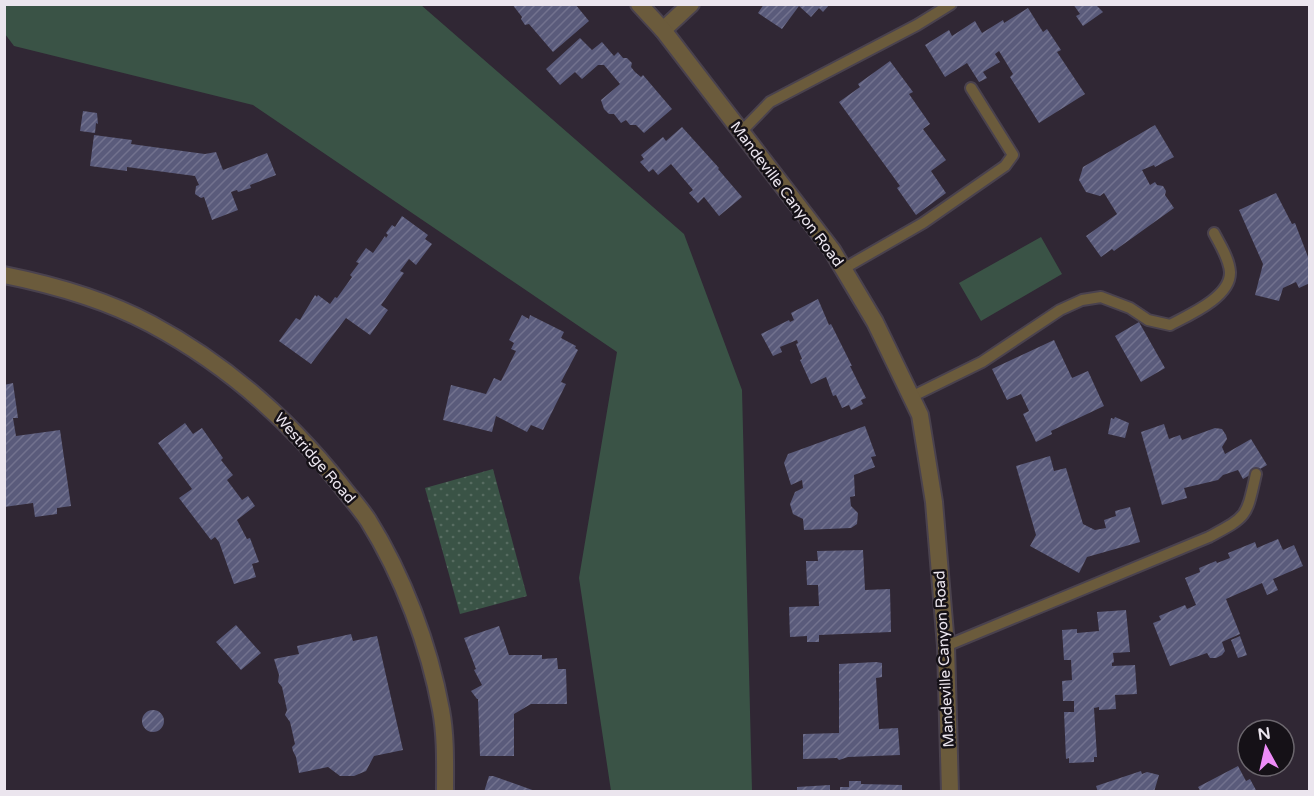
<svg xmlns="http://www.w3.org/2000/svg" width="1314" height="796" viewBox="0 0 1314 796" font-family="'Varela Round',sans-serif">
	<defs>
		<pattern id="park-dots" width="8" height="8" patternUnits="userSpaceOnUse" patternTransform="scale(1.5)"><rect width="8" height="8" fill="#3a5346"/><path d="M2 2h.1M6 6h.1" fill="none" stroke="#576c61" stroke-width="1.8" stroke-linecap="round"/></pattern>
		<pattern id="building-hatch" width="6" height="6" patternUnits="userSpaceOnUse" patternTransform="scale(1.5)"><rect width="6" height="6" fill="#5a5b7b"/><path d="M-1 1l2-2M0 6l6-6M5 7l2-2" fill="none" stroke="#72728e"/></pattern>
	</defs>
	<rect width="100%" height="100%" fill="#302734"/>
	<path fill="#3a5346" d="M5,4L421,5L684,234L742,390L752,791H611L579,578L617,352L253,105L14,46L5,34Z
		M1041,237L1062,274L981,321L959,283Z"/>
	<path fill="url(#park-dots)" d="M493,469L527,596L460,614L425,488Z"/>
	<path fill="url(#building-hatch)" d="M512,4H575L589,21L553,52L529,24L525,25L521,19L522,17Z
		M764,4H830L823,12L819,8L811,17L799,6L782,29L758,13Z
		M1073,4H1095L1103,12L1083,26L1076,16L1080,14Z
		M1028,8L1043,32L1047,29L1061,50L1057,52L1085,94L1039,123L1010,77L1013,74L999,51L995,54L1000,62L983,72L987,78L979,82L967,63L945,77L925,45L949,30L952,36L975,21L982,33L1003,20L1004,23Z
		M580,38L592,50L602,42L614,56L618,52L623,58H627L632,63L631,67L635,72L641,77L643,75L672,109L644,133L636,125H630L626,120L621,123L614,114H609L604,109L601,100L620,84L604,65H598L582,79L575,72L560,85L546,69Z
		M890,61L913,92L909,94L930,124L923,129L946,160L931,171L946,193L916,215L897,188L900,186L839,102L860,87L858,84Z
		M83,111L97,113L98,124L96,123L95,133L80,131Z
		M1155,125L1174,157L1155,167L1154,165L1142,170L1150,185L1155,182L1157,185L1163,186L1166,191L1165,195L1174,208L1114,251L1112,249L1101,257L1086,236L1117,214L1104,193L1100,196L1086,192L1079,180L1083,167Z
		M682,127L719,168L718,169L742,197L719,216L704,197L698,203L689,193L693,190L671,164L658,175L653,169L649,172L640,162L644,159L641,155L663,137L666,141Z
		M94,135L132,140L131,144L205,154L216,152L223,170L267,153L276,175L250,185L251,188L238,192L237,190L231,192L238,210L212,220L204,197L201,198L195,194L196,186L199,185L195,176L127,167V171L90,166Z
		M1276,193L1292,224L1295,223L1310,262V283L1299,288L1296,282L1283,288L1279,301L1255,295L1263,264L1239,210Z
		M402,216L428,235L425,239L432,244L416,265L409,259L400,271L404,273L381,305L388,310L370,335L346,318L311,364L279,341L296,318L300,320L315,295L317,297L318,295L330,304L335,297L337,298L352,277L350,275L359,263L356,262L366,248L373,253L385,236L386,238L388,235L386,233L392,225L395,227Z
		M818,299L829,325L831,324L852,366H850L866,398L861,400L863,404L851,410L849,405L842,408L836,395L833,396L826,377L811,384L800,360L802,359L796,344L798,343L797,340L780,347L782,352L773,356L761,334L789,320L790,322L794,320L791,313Z
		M522,315L529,319L530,315L564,332L561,338L576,346L575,348L578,350L561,382L566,384L543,430L531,425L527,432L496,416L492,432L443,420L451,385L486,394L494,378L501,381L516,351L511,349L514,343L509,340Z
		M1139,322L1165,368L1141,382L1115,336Z
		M1054,340L1072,378L1088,371L1104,406L1051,431L1052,434L1036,442L1023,414L1029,411L1021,394L1007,400L992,369Z
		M13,383L18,418H13L16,436L60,430L71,506L57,508V514L35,517L33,503L4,507V385Z
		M1115,417L1129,423L1125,438L1108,434L1111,418L1114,419Z
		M185,423L193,434L202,428L223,458L221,460L233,475L227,480L242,500L248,496L255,506L237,520L247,539L250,538L259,562L252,564L256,577L234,584L219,542L215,537L211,540L179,498L192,489L158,443Z
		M1164,424L1169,439L1180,435L1182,440L1215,428L1222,429L1226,435L1227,439L1222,447L1225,454L1251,439L1267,465L1243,479L1238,470L1223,475L1218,480L1184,488L1187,498L1162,505L1141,432Z
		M865,426L876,456L871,457L875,467L854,475L855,496L850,497L851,506L858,513L857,524L851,528L804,530L803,519L793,514L790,504L795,492L803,488L802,480L791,485L784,463L788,454Z
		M1050,456L1054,471L1066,468L1083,524L1095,530L1106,528L1104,520L1116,516L1115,511L1130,507L1140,542L1087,557L1079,573L1030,546L1036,535L1016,466Z
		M1278,539L1283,550L1294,545L1303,566L1273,579L1278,590L1267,595L1262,583L1226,599L1240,634L1222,642L1225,651L1222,655L1216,658H1210L1207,653L1170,666L1153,623L1161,620L1159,616L1185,605L1187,609L1196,605L1185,578L1200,572L1199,568L1216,561L1217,563L1230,558L1228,553L1255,542L1257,548Z
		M863,550L865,590L890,589L891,632L819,635V642H807V636L790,637L789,607L819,606L818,585H807L806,561H818L817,551Z
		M1126,610L1130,652L1113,653L1114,662L1112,663V666L1135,665L1137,694L1115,695L1116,709L1099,710V707L1094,708L1097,757H1094V762L1069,763V758L1066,759L1064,712H1074V701H1063L1062,681L1072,680L1071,660H1064L1062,630L1077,629V633L1099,631L1097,612Z
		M236,625L261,653L241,670L216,642Z
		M499,626L509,655H542V659L557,658L558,669H566L567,704H531L514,714V756H480L478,699H477L471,691L482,685L474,670L476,669L464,638Z
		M351,634L353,641L377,636L403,750L374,756L366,771L354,776H340L328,767L299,773L296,757L293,751L292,747L295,744L290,722L285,715L287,710L282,687L278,682L279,675L274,659L299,654L297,646Z
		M1240,636L1247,655L1238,658L1231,640Z
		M876,662L882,663V677L876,678L879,729L898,728L900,755L848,757L839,760L837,758L803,759V734L839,733V664Z
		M142 721a11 11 0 1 1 22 0a11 11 0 1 1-22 0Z
		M1238,766L1246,781L1250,779L1257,792H1201L1198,787Z
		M1141,771L1142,774L1147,772L1159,775L1154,792H1098L1096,786Z
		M489,776H493L538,792H484Z
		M849,781H861V784L902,785V792H840V787H849Z
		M830,785V792H797V787Z"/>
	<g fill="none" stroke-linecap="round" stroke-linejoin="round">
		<g stroke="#4a424e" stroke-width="14">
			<path id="service" d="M741,132L770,102L917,25L951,4
				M843,269L923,223L1005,166L1013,155L971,88
				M911,397L982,362L1060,310L1082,300L1101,297L1130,308L1148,320L1170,325C1189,315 1231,297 1230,272C1229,258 1220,245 1214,233
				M946,646L1209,537C1248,516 1246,518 1256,474"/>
		</g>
		<g stroke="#4a424e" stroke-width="20">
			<path id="minor" d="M663,30L691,4
				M4,275C54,285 106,300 151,324C224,363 288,419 340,484C349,496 360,508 368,520C403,576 429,645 441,710C446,737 445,764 445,792"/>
		</g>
		<g stroke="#4a424e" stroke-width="20">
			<path id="tertiary" d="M639,4L663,30L832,250L875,322L920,415L934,502L946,646L950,792"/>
		</g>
		<use href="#service" stroke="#6b5b3c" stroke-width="10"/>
		<use href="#minor" stroke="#6b5b3c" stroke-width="16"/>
		<use href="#tertiary" stroke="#6b5b3c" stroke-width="16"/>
	</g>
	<g text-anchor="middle" stroke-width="5" stroke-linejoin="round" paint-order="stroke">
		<g font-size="15" fill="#ebe5ee" stroke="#151117">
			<text transform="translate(787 194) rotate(53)" y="5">Mandeville Canyon Road</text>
			<text transform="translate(315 458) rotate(49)" y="5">Westridge Road</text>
			<text transform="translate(944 659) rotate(-93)" y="5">Mandeville Canyon Road</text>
		</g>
	</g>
	<rect width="1314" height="796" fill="none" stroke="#ebe5ee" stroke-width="12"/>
	<g transform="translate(1266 748) rotate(352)"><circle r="28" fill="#151117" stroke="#6b666d" stroke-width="1.5"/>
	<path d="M0-4.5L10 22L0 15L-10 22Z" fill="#ee8cf8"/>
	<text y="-9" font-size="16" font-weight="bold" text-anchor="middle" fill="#ebe5ee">N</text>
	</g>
</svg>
